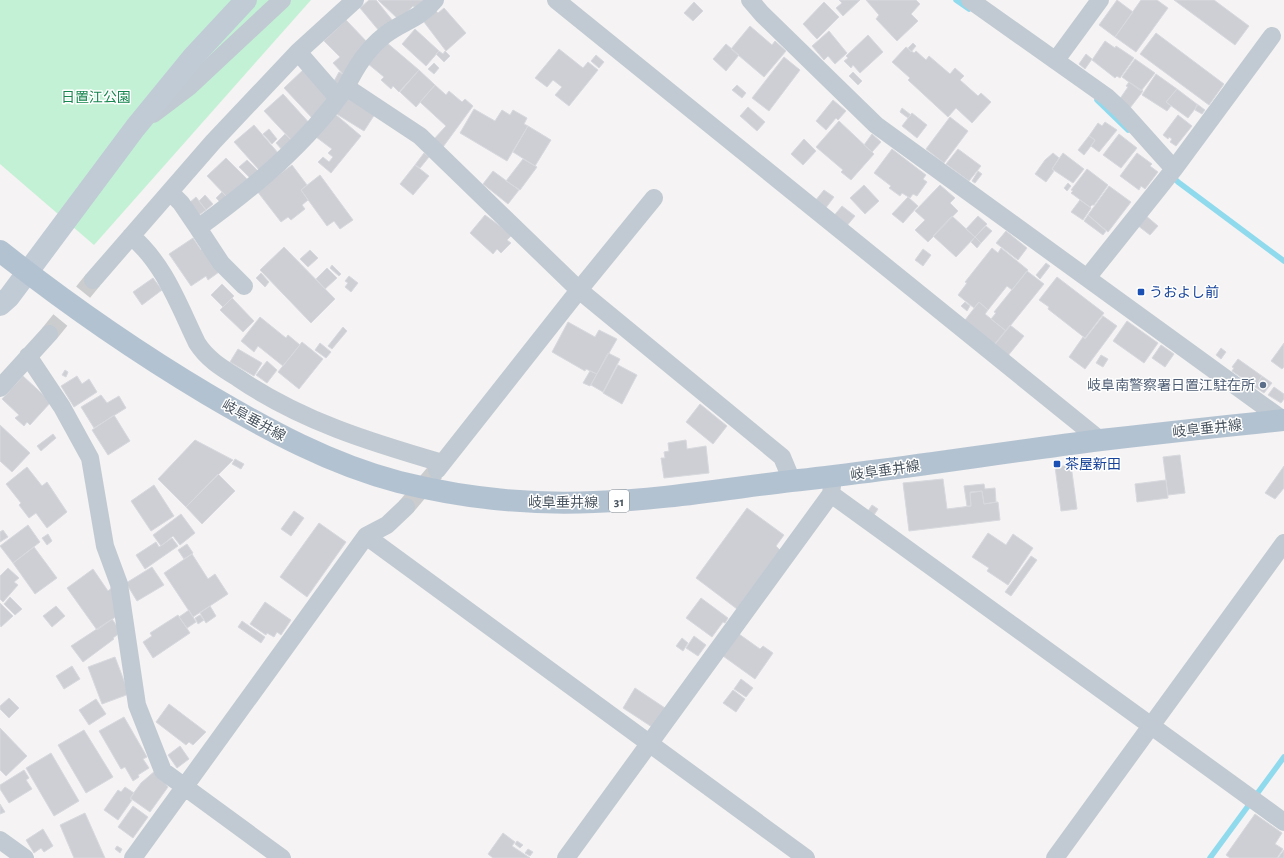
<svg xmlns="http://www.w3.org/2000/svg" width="1284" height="858" viewBox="0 0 1284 858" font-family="'Alegreya Sans','Noto Sans JP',sans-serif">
	<rect width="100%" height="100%" fill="#f5f3f3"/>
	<path fill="#c3f1d5" d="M0,0H311L94,245L0,164Z"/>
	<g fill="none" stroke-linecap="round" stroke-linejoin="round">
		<path stroke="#90daee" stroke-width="5.5" d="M956,0L969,9
			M1097,100L1128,130
			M1171,175L1178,182L1284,261
			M1210,858L1284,757"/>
	</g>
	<path fill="#cdcfd5" stroke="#d7d9de" d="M369,0H376L393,21L380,32L360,8Z
		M378,0H423L416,8L413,6L399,20Z
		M839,0H860L843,16L836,8L842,3Z
		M866,0H916L920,4L911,14L918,21L897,41L876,19L879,15Z
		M1117,0L1133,12L1115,37L1099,25Z
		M1141,0H1157L1168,8L1136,52L1115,37Z
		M1174,0H1214L1249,26L1235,45Z
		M694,2L703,11L693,21L684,13Z
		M824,2L839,17L817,39L803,24Z
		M444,8L466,33L446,51L424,22L436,11L438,13Z
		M346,20L369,44L343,74L333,63L340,57L324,41Z
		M750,26L772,45L775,41L786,51L764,77L731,49Z
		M415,29L439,51L426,66L402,44Z
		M829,31L847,53L835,64L828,56L824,60L812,46Z
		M1156,33L1224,84L1209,105L1140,54Z
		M868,35L883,52L860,73L853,65L851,68L844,61L848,58L846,56Z
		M1105,41L1115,48L1116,46L1134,58L1120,78L1117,76L1115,78L1092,60Z
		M386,42L419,70L399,92L393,86L391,89L381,80L384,77L367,63Z
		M913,43L916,46L911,52L908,48Z
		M726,44L739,55L726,71L713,59Z
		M906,47L914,53L916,51L926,60L929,56L950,74L955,68L964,76L960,80L978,96L981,93L991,102L972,123L956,108L948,117L908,80L910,78L892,62Z
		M559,49L583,68L588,62L598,70L569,106L555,95L562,87L553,80L547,87L535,78Z
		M439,51L443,54L445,51L450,56L444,62L436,54Z
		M1086,54L1092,59L1085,69L1079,64Z
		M596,55L604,62L599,68L591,61Z
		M784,57L800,70L769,111L752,98Z
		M1135,59L1155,73L1141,91L1122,77Z
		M434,63L439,68L434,74L428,69Z
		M304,69L330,98L313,119L284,88Z
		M419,70L435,85L416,107L400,92Z
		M339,72L345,75L339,86L333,83Z
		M853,72L862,81L858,85L849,76Z
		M1156,74L1177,89L1166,102L1171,106L1167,111L1142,95Z
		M1129,82L1143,91L1130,108L1119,100L1128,87L1126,86Z
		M435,85L446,95L449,91L462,102L465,99L473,106L443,147L434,139L446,126L420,102Z
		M737,85L746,93L742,98L732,90Z
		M1177,89L1198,105L1188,118L1166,102Z
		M348,92L377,111L364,131L335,113Z
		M283,94L312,126L294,143L264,111Z
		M833,100L846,111L838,120L836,118L826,130L816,121Z
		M1197,104L1205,110L1202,114L1195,110Z
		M748,107L765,122L757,131L740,116Z
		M902,108L911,115L908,118L900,112Z
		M474,109L495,121L502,110L510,115L513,110L527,118L524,124L528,126L507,161L460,133Z
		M912,113L927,125L917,138L902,126Z
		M335,114L361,136L331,173L318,162L323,157L329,162L333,157L328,153L332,149L316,137Z
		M1178,115L1192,126L1176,146L1170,142L1172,139L1169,137L1168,139L1163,135Z
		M950,117L968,131L944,163L926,149Z
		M839,121L874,154L851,180L841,172L843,170L816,147Z
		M1105,122L1117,130L1099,152L1091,146L1095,140L1089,136L1098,123L1102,126Z
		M254,125L279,154L260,171L234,142Z
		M528,126L551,140L535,166L513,152Z
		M269,129L277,139L272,144L263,134Z
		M285,134L293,142L283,151L276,143Z
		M872,134L881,142L872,152L864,145Z
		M1119,134L1137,148L1121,168L1103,155Z
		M1089,136L1095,140L1094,142L1084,155L1078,150Z
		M804,139L816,151L803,165L791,154Z
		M892,149L926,175L923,179L927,182L917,196L913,194L910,198L902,193L900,196L889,188L891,186L874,173Z
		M958,149L981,166L969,181L946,164Z
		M424,153L429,157L420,168L415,165Z
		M1053,153L1059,158L1052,169L1054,171L1046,182L1035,174L1045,160Z
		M1063,153L1084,169L1073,183L1052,169Z
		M1137,153L1152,164L1150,166L1158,172L1145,189L1141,186L1139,190L1120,176Z
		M226,158L248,180L229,199L207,176Z
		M523,159L537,167L520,190L506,181Z
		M247,160L259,172L251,179L239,167Z
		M292,165L307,185L301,190L308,200L302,205L305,209L291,220L288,217L281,222L257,191Z
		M415,165L429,176L413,195L400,184Z
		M1087,169L1108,185L1094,205H1092L1090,207L1071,193L1073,191L1071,190Z
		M493,171L519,190L508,204L483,184Z
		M978,171L982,174L975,183L972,181Z
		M320,175L353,220L340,229L334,221L327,226L301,190Z
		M1068,183L1071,186L1067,191L1064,188Z
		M864,185L879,201L865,214L850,198Z
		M940,185L955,198L950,203L958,211L928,242L915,230L925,220L915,211Z
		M1109,186L1131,202L1108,232L1088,215Z
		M824,190L834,197L825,209L815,201Z
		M222,192L228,198L222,204L216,198Z
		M205,195L213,204L206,210L199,201Z
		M196,197L206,210L199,215L189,203Z
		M908,197L918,206L903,223L892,214Z
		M1080,200L1091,208L1083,220L1071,212Z
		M842,206L855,216L845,228L832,218Z
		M485,215L512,235L507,240L511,243L501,253L497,249L493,254L470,233Z
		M1088,215L1106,231L1103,235L1084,221Z
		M1145,215L1158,226L1150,235L1137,225Z
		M952,216L975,237L956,257L933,236Z
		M978,216L987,224L975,237L966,229Z
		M986,226L992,231L981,243L975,237Z
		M1006,231L1027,248L1018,260L996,243Z
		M975,237L981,243L977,248L971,242Z
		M193,238L201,250L203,248L219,272L208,280L206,276L191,286L169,254Z
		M284,247L335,299L311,323L260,270Z
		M992,248L998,253L1001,248L1028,270L1012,290L1007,286L988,310L979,302L974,308L958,295L967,283L965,282Z
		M923,249L931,255L923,266L915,260Z
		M310,250L318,258L308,267L300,259Z
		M1046,263L1050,266L1040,279L1036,275Z
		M332,265L341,274L339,276L330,268Z
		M327,268L337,278L325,289L316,279Z
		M1027,271L1044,284L1006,331L991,319L996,313L994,312Z
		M261,273L269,282L265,287L256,278Z
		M349,276L358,283L351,292L345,287L348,283L345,281Z
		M1057,277L1104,313L1085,338L1048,309L1049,307L1039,300Z
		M153,278L162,290L142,305L133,292Z
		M222,284L234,296L223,307L211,295Z
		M232,298L254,321L243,332L220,310Z
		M965,302L970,306L967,311L961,306Z
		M979,302L988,310L985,314L1006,331L992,348L962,324Z
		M1103,316L1117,326L1085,369L1069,357L1083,337L1085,339Z
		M260,317L286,338L288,335L300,345L283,366L258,346L254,352L241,341Z
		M1127,321L1158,343L1144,363L1113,341Z
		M568,322L595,337L599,330L617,339L597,374L586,369L585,371L552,352Z
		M1010,325L1024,336L1007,357L993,346Z
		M343,327L347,331L332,349L328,346Z
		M302,342L323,359L299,389L278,372Z
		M320,343L331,352L326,358L315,350Z
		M1284,343V367L1282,369L1271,361Z
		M1161,345L1174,354L1165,367L1152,358Z
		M1221,348L1226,352L1221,359L1216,355Z
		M238,349L262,363L254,376L230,362Z
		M608,353L620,359L603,392L591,385Z
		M1101,355L1108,359L1103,367L1096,363Z
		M1238,359L1262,376L1255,387L1232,371L1234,368L1232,367Z
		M267,361L277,370L267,383L256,375Z
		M618,365L637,375L622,404L603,393Z
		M65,370L68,372L66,377L62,375Z
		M590,371L597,374L590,386L583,383Z
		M23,376L51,402L30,425L27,422L24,426L15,418L19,415L2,399Z
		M77,376L82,384L89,379L97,392L74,407L61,386Z
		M1262,376L1272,383L1264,393L1255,387Z
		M1274,387L1284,394V399L1281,403L1268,395Z
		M101,395L107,403L119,396L126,408L94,428L81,407Z
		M700,404L727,426L713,444L686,422Z
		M114,415L130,441L108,455L92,430Z
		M0,425L30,453L12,472L0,461Z
		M53,434L56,438L41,451L37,446Z
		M195,440L233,460L186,507L158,479Z
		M686,440L687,449L706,446L709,473L664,478L661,458H665L664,452L669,451L668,443Z
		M1180,455L1185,493L1168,495L1163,457Z
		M235,459L244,464L241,469L232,464Z
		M1071,465L1077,509L1061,511L1055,467Z
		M1284,466V488L1275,499L1265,493Z
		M27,467L42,486L47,482L67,512L47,528L36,513L29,518L19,505L21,503L6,484Z
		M218,474L235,491L202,524L186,507Z
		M943,479L947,509L971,506L970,493L982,491L984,504L998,502L1000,520L909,531L903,483Z
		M1166,480L1168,498L1137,502L1135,484Z
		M984,484L985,489L995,488L996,502L984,504L982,491L970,492L971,506H967L964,486Z
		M154,485L174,516L151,531L131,501Z
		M872,505L878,509L874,515L868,511Z
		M747,508L784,535L776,546L780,550L737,609L696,578Z
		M294,511L304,518L291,536L281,529Z
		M181,514L195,533L180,545L173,536L161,546L153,535Z
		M319,523L346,542L307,597L280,577Z
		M28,525L40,542L13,563L0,546Z
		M3,530L8,537L0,542V532Z
		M988,533L1006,545L1013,534L1033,548L1008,585L987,571L989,568L972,557Z
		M48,534L52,541L47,545L42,538Z
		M172,538L178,546L145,569L136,555L156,542L159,547Z
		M187,544L193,553L184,559L178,550Z
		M34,547L57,578L35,594L13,563Z
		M192,554L208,579L215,574L228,594L193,617L164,573Z
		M1031,556L1037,560L1011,596L1005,592Z
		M152,567L164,585L137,601L126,583Z
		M8,568L19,578L14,582L18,585L3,602L0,599V576Z
		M93,569L108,591L113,587L121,613L97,630L67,588Z
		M10,597L22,609L15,615L4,604Z
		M701,598L728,618L725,623L723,622L712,637L686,618Z
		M265,602L291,620L281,635L277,632L274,637L267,633L266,635L250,624Z
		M0,603L13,616L1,627L0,625Z
		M56,606L65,616L52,627L43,616Z
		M210,606L216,616L206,623L200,613Z
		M189,610L196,622L187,628L179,617Z
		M178,615L190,633L153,658L143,642L152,636L150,633Z
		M200,615L204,620L198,624L195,618Z
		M112,619L121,632L113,638L114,639L83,662L71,646Z
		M242,621L265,637L261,643L238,627Z
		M739,634L760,649L763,646L773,653L755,679L723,656Z
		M694,636L706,645L698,656L686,648Z
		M682,638L688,643L683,651L676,646Z
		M115,657L129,694L102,704L88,667Z
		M72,666L80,679L64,689L56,676Z
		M741,679L753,688L746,697L734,689Z
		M635,688L665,708L652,727L623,708Z
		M733,690L745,699L736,712L723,703Z
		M9,698L19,708L9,718L0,709V706Z
		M96,699L106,714L89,725L79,710Z
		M169,704L206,732L193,745L189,742L186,745L156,722Z
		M124,717L147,757L143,759L149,768L138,775L139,777L133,781L125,767L121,769L99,731Z
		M0,728L27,756L6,776L0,770Z
		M84,730L113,777L86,793L58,745Z
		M180,746L189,759L177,768L168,755Z
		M51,753L79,801L54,816L26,768Z
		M24,770L29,778L26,780L32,789L9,803L0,789V785Z
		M156,770L168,787L150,812L130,798L141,783Z
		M125,787L134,793L130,799L132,800L118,820L104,810L118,790L121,792Z
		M0,804L5,812L0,814Z
		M133,806L148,817L133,838L118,827Z
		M85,813L105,858H74L60,825Z
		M1255,814L1282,833L1275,844L1283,849L1277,858H1230L1226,855Z
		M43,829L53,846L44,852L41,848L34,853L26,840Z
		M503,833L515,842L512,846L530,858H493L488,854Z
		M517,841L523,845L520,848L515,844Z
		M117,846L122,849L120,853L115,849Z
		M528,849L533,852L530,856L525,853Z
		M1284,850V858H1278Z"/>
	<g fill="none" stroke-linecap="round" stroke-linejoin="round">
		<path stroke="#caccce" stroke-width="18" stroke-dasharray="18 9" stroke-linecap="butt" d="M49,334L93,280
			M406,507L437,470"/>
		<path stroke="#c1cad2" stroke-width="18" d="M435,0C419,20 403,21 385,35C367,49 356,67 346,87L420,136L579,290L782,457L792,481
			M556,0L1100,440
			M750,0L762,14L876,125L1283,420
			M970,0L1107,97L1122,111L1174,169
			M298,52L338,98
			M1056,60L1100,0
			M153,114L190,86L282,0
			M170,192L181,203L198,228C253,188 308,143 346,87
			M198,228L221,263L244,286
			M131,236C164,263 179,306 197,343C207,359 222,368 238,378C301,421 370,442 442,463
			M1087,278L1174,169L1272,36
			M93,280L213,142L298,52L355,0
			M28,356L62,407L90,458L105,546L119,584L137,705L163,771L282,858
			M0,388L49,334
			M437,470L579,290L654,198
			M833,477L831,494L1284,822
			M366,536L806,858
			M0,840L25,858
			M133,858L366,536L387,525L406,507
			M566,858L831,494
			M1055,858L1284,543"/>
		<path stroke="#c1cbd6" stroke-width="22" d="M0,305L9,297L135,128L193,57L246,0"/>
		<path stroke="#b3c2d1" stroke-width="22" d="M0,251C66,303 135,351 207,394C268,430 330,464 399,482C463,498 528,505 594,502C660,500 725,489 791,481C894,470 998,453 1101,440C1162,433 1223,426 1284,420"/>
	</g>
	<g fill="#1a4fb4" stroke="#fff" stroke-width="1.5">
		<rect x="1137" y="288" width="8" height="8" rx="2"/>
		<rect x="1053" y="460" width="8" height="8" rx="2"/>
	</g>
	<circle fill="#5c6f8a" stroke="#fff" stroke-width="1.5" cx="1263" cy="385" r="4"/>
	<g text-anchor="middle" stroke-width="3" stroke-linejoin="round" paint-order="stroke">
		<rect fill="#fff" stroke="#808990" stroke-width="1" x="609" y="490" width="20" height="22" rx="3"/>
		<g font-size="13" font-weight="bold" fill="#4a5661">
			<text x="619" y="506">31</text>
		</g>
		<g font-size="14" fill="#17864f" stroke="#fff">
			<text x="96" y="102">日置江公園</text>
		</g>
		<g font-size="14" fill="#164399" stroke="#fff" text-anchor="start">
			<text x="1149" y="297">うおよし前</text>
			<text x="1065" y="469">茶屋新田</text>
		</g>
		<g font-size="14" fill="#4e5e75" stroke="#fff" text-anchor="end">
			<text x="1255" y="390">岐阜南警察署日置江駐在所</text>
		</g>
		<g font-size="14" fill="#4a5661" stroke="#fff">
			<text transform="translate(254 420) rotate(29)" y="5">岐阜垂井線</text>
			<text transform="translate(1207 428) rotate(-6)" y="5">岐阜垂井線</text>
			<text transform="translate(885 470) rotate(-8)" y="5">岐阜垂井線</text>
			<text x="563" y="507">岐阜垂井線</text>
		</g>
	</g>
</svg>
